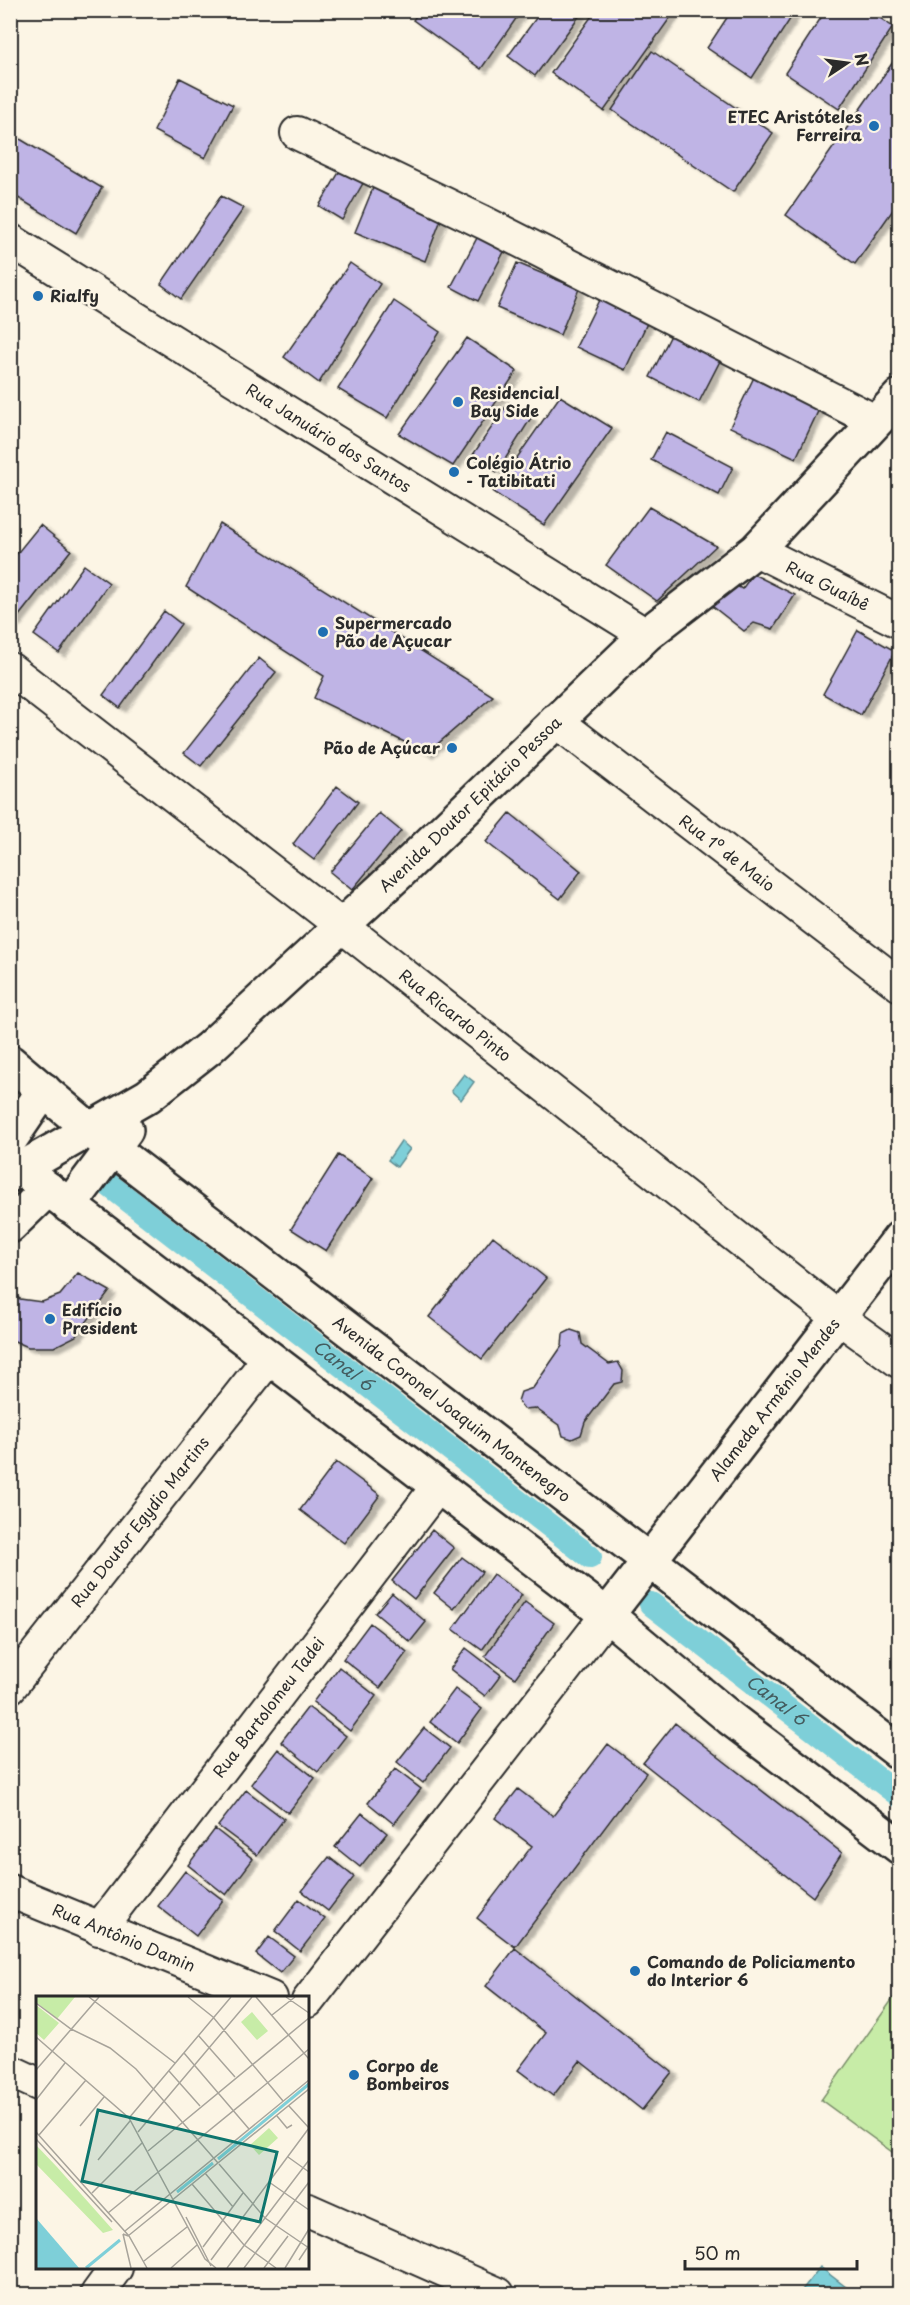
<svg xmlns="http://www.w3.org/2000/svg" width="910" height="2305" viewBox="0 0 910 2305" font-family="'Playpen Sans',sans-serif">
	<defs>
		<filter id="shadow"><feDropShadow dx="6" dy="4" stdDeviation="1.5" flood-color="#0004"/></filter>
	</defs>
	<rect width="100%" height="100%" fill="#fcf5e5"/>
	<filter id="ink" filterUnits="userSpaceOnUse"><feTurbulence type="fractalNoise" baseFrequency=".0167" numOctaves="2"/><feDisplacementMap in="SourceGraphic" scale="12" xChannelSelector="R" yChannelSelector="G"/><feConvolveMatrix kernelMatrix="1 2 1 2 8 2 1 2 1" color-interpolation-filters="sRGB"/></filter>
	<g filter="url(#ink)">
		<path fill="#c7eca7" stroke="#798c69" stroke-width="1.5" d="M899,1990V2157L821,2100Z"/>
		<path fill="#7ecfd8" stroke="#5d8d93" stroke-width="1.5" d="M464,1074L474,1082L461,1100L451,1091Z
			M401,1141L410,1149L397,1167L388,1160Z
			M820,2267L855,2294H799Z"/>
		<g fill="none" stroke-linecap="round" stroke-linejoin="round">
			<g stroke="#7ecfd8" stroke-width="24">
				<path id="s1" d="M96,1175L590,1557"/>
				<path id="s2" d="M651,1604L900,1796"/>
			</g>
		</g>
		<path fill="#bfb4e5" stroke="#2b2b2b" stroke-width="1.5" filter="url(#shadow)" d="M420,10H522L481,69L413,20Z
			M542,10H574L580,15L535,76L508,56Z
			M596,10L675,11L604,111L551,73Z
			M732,10H796L752,78L707,48Z
			M826,10H868L893,27L839,109L785,73Z
			M652,51L773,133L733,192L612,110Z
			M900,52V200L855,264L786,215Z
			M180,78L233,105L205,158L154,131Z
			M10,133L102,188L76,233L10,193Z
			M344,164L366,178L342,220L319,206Z
			M375,183L444,212L425,261L355,232Z
			M221,196L244,208L181,299L161,284Z
			M478,236L505,250L478,301L451,287Z
			M350,263L380,284L319,383L284,357Z
			M517,263L579,289L560,335L497,308Z
			M601,296L649,319L625,370L576,347Z
			M394,301L440,332L387,418L338,389Z
			M671,335L720,361L699,402L650,377Z
			M467,338L517,371L453,466L399,434Z
			M756,373L821,405L796,458L730,427Z
			M560,396L612,428L544,525L493,492Z
			M509,402L531,418L497,472L472,456Z
			M666,432L733,467L719,495L651,460Z
			M649,507L716,546L657,601L606,565Z
			M220,524L493,696L427,753L314,698L324,676L186,587Z
			M40,525L71,550L14,622L10,618V562Z
			M84,565L109,583L59,653L34,635Z
			M753,574L795,595L773,629L754,623L744,631L712,606L735,585L742,589Z
			M164,611L181,624L120,708L103,695Z
			M858,630L895,651L861,715L823,694Z
			M259,658L276,672L201,766L184,753Z
			M337,786L358,802L314,860L293,844Z
			M379,813L401,831L352,890L330,872Z
			M510,813L581,871L560,899L486,842Z
			M338,1155L373,1178L326,1251L291,1229Z
			M493,1236L546,1278L482,1359L429,1317Z
			M78,1273L110,1291L76,1336L54,1347H28L10,1339V1292L20,1299L42,1302L60,1295Z
			M571,1330L580,1333L582,1344L609,1364L618,1362L623,1371L622,1382L614,1384L585,1422L581,1435L572,1439L563,1436L560,1426L535,1408L524,1409L518,1401L521,1392L533,1388L562,1346L563,1334Z
			M336,1462L380,1495L344,1543L300,1510Z
			M432,1530L454,1548L414,1599L392,1581Z
			M462,1557L482,1572L454,1609L434,1593Z
			M493,1574L522,1595L482,1650L453,1629Z
			M392,1593L426,1622L410,1642L375,1613Z
			M525,1602L554,1623L515,1678L485,1656Z
			M370,1623L407,1652L380,1688L343,1659Z
			M466,1648L501,1675L485,1696L450,1669Z
			M339,1667L376,1696L350,1731L313,1702Z
			M455,1689L482,1709L457,1743L430,1722Z
			M308,1707L346,1736L318,1772L281,1742Z
			M675,1723L842,1853L813,1897L643,1763Z
			M424,1728L450,1748L423,1783L397,1762Z
			M608,1744L646,1773L515,1947L477,1918L532,1846L495,1818L518,1789L553,1816Z
			M278,1749L315,1778L288,1813L251,1784Z
			M395,1769L421,1789L394,1824L368,1803Z
			M246,1790L284,1819L257,1855L218,1826Z
			M362,1813L387,1833L360,1867L335,1847Z
			M215,1829L253,1859L226,1895L188,1865Z
			M329,1857L354,1877L328,1911L302,1891Z
			M185,1871L223,1900L196,1936L158,1906Z
			M299,1899L325,1919L300,1951L275,1931Z
			M269,1937L294,1956L280,1973L256,1954Z
			M515,1948L672,2072L642,2110L580,2061L553,2096L518,2070L546,2033L486,1986Z"/>
		<g fill="none" stroke-linecap="round" stroke-linejoin="round">
			<g stroke="#2b2b2b" stroke-width="36">
				<g id="minor">
					<path d="M297,133L485,223L875,421"/>
					<path id="s3" d="M10,240L646,635"/>
					<path id="s4" d="M756,550L900,622"/>
					<path id="s5" d="M10,669L342,926L839,1318L900,1362"/>
					<path d="M555,720L900,985"/>
					<path id="s6" d="M10,1687L269,1358"/>
					<path id="s7" d="M10,1891L271,1998"/>
					<path id="s8" d="M99,1929L438,1486"/>
					<path d="M308,2001L607,1615"/>
					<path d="M10,2071L38,2084"/>
					<path d="M308,2210L498,2294"/>
					<path d="M97,2294L116,2268"/>
				</g>
			</g>
			<g stroke="#2b2b2b" stroke-width="38">
				<g id="major">
					<path id="s9" d="M10,1062L113,1149L900,1753"/>
					<path d="M10,1140L44,1090"/>
					<path d="M10,1160L607,1615L730,1718L900,1847"/>
					<path id="s10" d="M10,1175L148,1096L209,1048L399,873L646,635L756,550L900,396"/>
					<path d="M69,1206L126,1130"/>
					<path d="M10,1226L48,1189"/>
					<path id="s11" d="M607,1615L900,1238"/>
				</g>
			</g>
			<use href="#minor" stroke="#fcf5e5" stroke-width="32"/>
			<use href="#major" stroke="#fcf5e5" stroke-width="33"/>
		</g>
	</g>
	<g fill="#1f6fb2" stroke="#fcf5e5" stroke-width="2">
		<circle cx="874" cy="126" r="6"/>
		<circle cx="38" cy="296" r="6"/>
		<circle cx="458" cy="402" r="6"/>
		<circle cx="454" cy="472" r="6"/>
		<circle cx="323" cy="632" r="6"/>
		<circle cx="452" cy="748" r="6"/>
		<circle cx="50" cy="1319" r="6"/>
		<circle cx="635" cy="1971" r="6"/>
		<circle cx="354" cy="2075" r="6"/>
	</g>
	<g text-anchor="middle" stroke-width="5" stroke-linejoin="round" paint-order="stroke">
		<g font-size="16" font-weight="bold" fill="#2b2b2b" stroke="#fcf5e5" text-anchor="start">
			<text x="862" y="123" text-anchor="end">ETEC Aristóteles<tspan x="862" dy="18">Ferreira</tspan></text>
			<text x="50" y="302">Rialfy</text>
			<text x="470" y="399">Residencial<tspan x="470" dy="18">Bay Side</tspan></text>
			<text x="466" y="469">Colégio Átrio<tspan x="466" dy="18">- Tatibitati</tspan></text>
			<text x="335" y="629">Supermercado<tspan x="335" dy="18">Pão de Açucar</tspan></text>
			<text x="440" y="754" text-anchor="end">Pão de Açúcar</text>
			<text x="62" y="1316">Edifício<tspan x="62" dy="18">President</tspan></text>
			<text x="647" y="1968">Comando de Policiamento<tspan x="647" dy="18">do Interior 6</tspan></text>
			<text x="366" y="2072">Corpo de<tspan x="366" dy="18">Bombeiros</tspan></text>
		</g>
		<g font-size="16" fill="#2b2b2b" stroke="#fcf5e5">
			<text dy="6" stroke="none"><textPath href="#s3" startOffset="375">Rua Januário dos Santos</textPath></text>
			<text dy="6" stroke="none"><textPath href="#s4" startOffset="80">Rua Guaíbê</textPath></text>
			<text dy="6" stroke="none"><textPath href="#s10" startOffset="594">Avenida Doutor Epitácio Pessoa</textPath></text>
			<text transform="translate(727 853) rotate(37)" y="6">Rua 1º de Maio</text>
			<text dy="6" stroke="none"><textPath href="#s5" startOffset="564">Rua Ricardo Pinto</textPath></text>
			<text dy="6" stroke="none"><textPath href="#s11" startOffset="273">Alameda Armênio Mendes</textPath></text>
			<text dy="6" stroke="none"><textPath href="#s9" startOffset="562">Avenida Coronel Joaquim Montenegro</textPath></text>
			<text dy="6" stroke="none"><textPath href="#s6" startOffset="210">Rua Doutor Egydio Martins</textPath></text>
			<text dy="6" stroke="none"><textPath href="#s8" startOffset="279">Rua Bartolomeu Tadei</textPath></text>
			<text dy="6" stroke="none"><textPath href="#s7" startOffset="123">Rua Antônio Damin</textPath></text>
		</g>
		<g font-size="18" font-style="italic" fill="#445c5f" stroke="#fcf5e5">
			<text dy="6" stroke="none"><textPath href="#s1" startOffset="312">Canal 6</textPath></text>
			<text dy="6" stroke="none"><textPath href="#s2" startOffset="158">Canal 6</textPath></text>
		</g>
	</g>
	<g transform="translate(36 1996)">
		<rect width="273" height="273" fill="#fcf5e5"/>
		<path d="M0,1H39L21,23L0,6ZM0,9L23,27L8,44L0,37ZM216,16L232,35L221,44L205,26ZM233,132L242,142L223,159L214,149ZM0,149L21,171L77,234L67,237L0,168Z" fill="#c7eca7"/>
		<path d="M0,222L25,251L43,272H0Z" fill="#7ecfd8"/>
		<path fill="none" stroke="#7ecfd8" stroke-width="3" d="M182,163L273,88M141,196L177,167M50,272L84,244"/>
		<path fill="none" stroke="#a8a49b" stroke-width="1.5" d="M53,1L139,67M152,1L177,21L247,105M220,1L273,63M250,1L273,17M0,7L35,33L74,52L100,73L182,167M236,19L259,1M162,39L199,81M0,41L93,122L169,263L180,272M148,57L213,133M0,74L63,1M133,75L164,110M0,104L29,67M253,110L273,132M241,120L251,132L256,129M93,122L195,1M44,130L68,101M0,136L93,240L111,272M102,136L216,1M3,139L50,84M0,143L76,226M112,155L273,22M252,161L273,176M62,164L94,125M183,168L229,222L273,252M169,177L197,211M233,186L273,214M156,188L208,249L240,272M56,197L106,147M72,217L273,53M150,221L175,270M89,235L273,84M87,238L92,240L273,93M87,238L95,272M167,251L207,197M175,264L273,132M263,264L273,249M108,265L151,231M135,272L161,249M191,272L273,164M208,272L273,186M228,272L252,240M249,272L273,233"/>
		<path fill="#0f766e" fill-opacity="0.15" stroke="#0f766e" stroke-width="3" d="M62,114L241,156L224,226L46,185Z"/>
		<rect width="273" height="273" fill="none" stroke="#2b2b2b" stroke-width="3"/>
	</g>
	<rect width="910" height="2305" fill="none" stroke="#fcf5e5" stroke-width="36"/>
	<rect x="18" y="18" width="874" height="2269" fill="none" stroke="#2b2b2b" stroke-width="2" filter="url(#ink)"/>
	<g transform="translate(847 63) rotate(77)" stroke="#fcf5e5" stroke-width="4.5" paint-order="stroke">
	<path d="M0-4.5L10 22L0 15L-10 22Z" fill="#2b2b2b"/>
	<text y="-9" font-size="16" font-weight="bold" text-anchor="middle" fill="#2b2b2b">N</text>
	</g>
	<path d="M685 2260v9h172v-9" fill="none" stroke="#2b2b2b" stroke-width="3"/>
	<text x="694" y="2260" font-size="18" fill="#2b2b2b" stroke="#fcf5e5" stroke-width="4.5" paint-order="stroke">50 m</text>
</svg>
